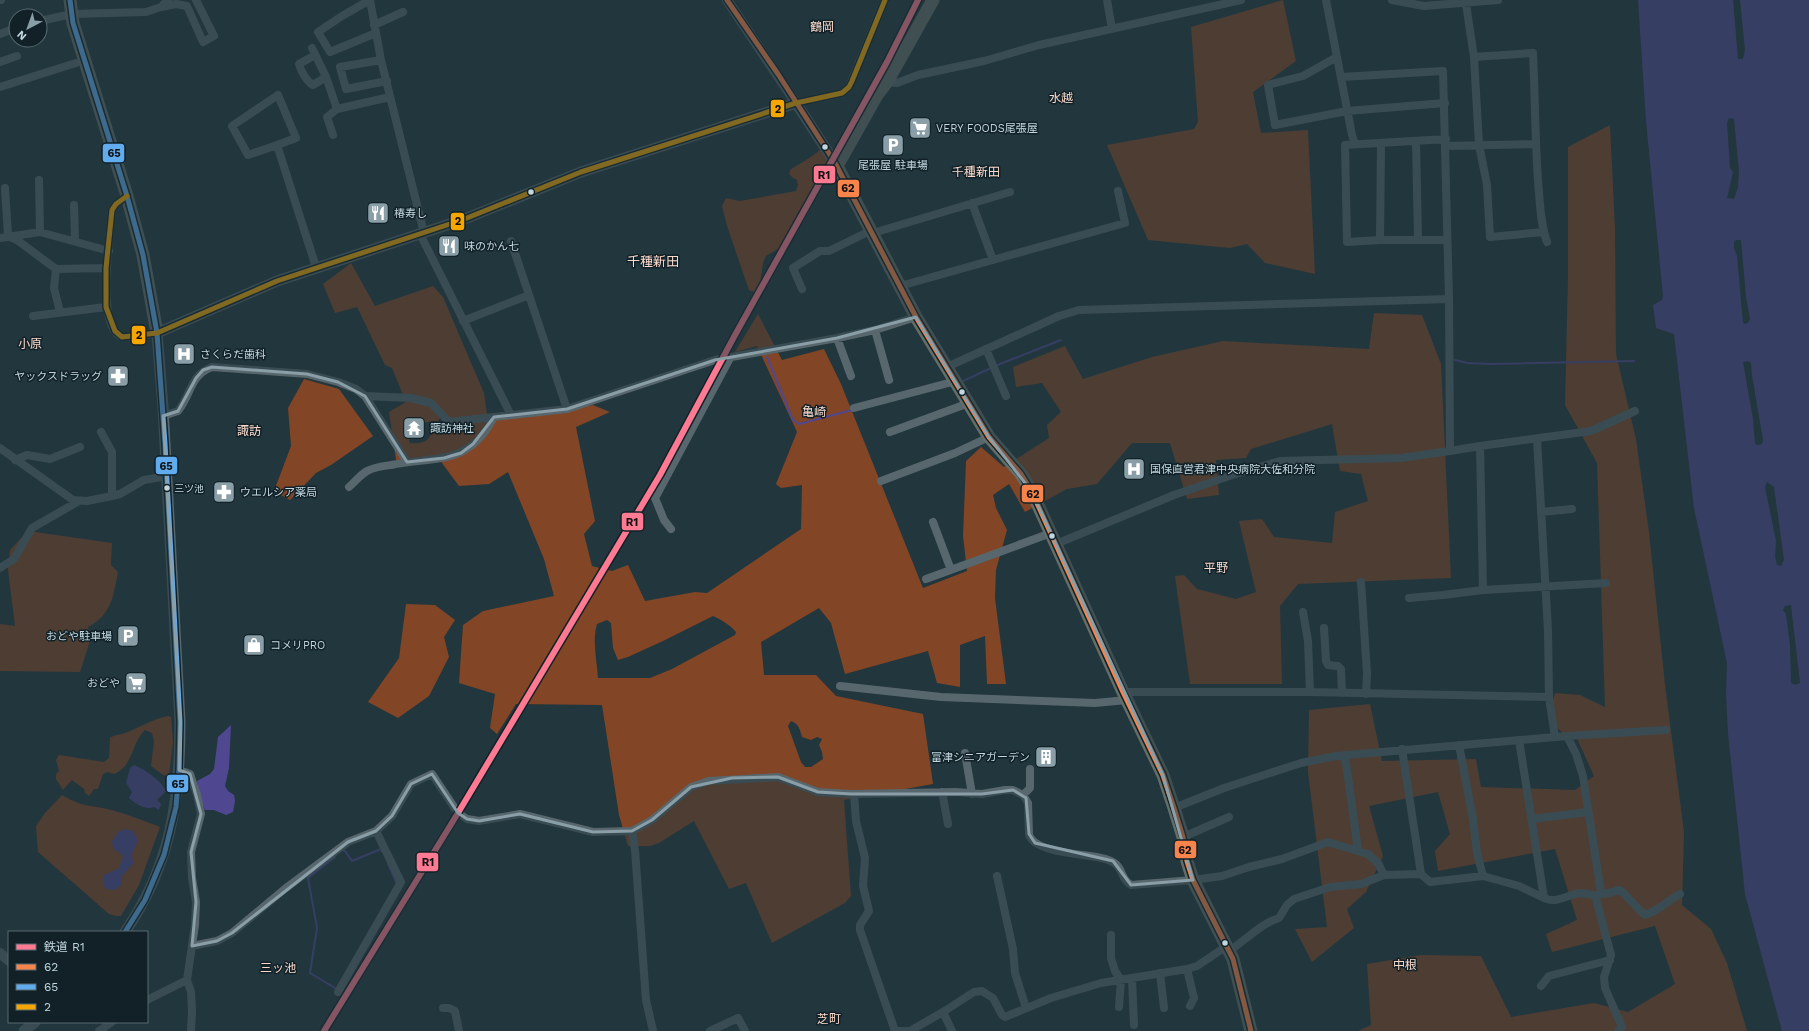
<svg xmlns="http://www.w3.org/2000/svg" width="1809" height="1031" viewBox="0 0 1809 1031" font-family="'Work Sans','Noto Sans JP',sans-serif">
	<rect width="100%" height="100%" fill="#22363e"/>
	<path fill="#824525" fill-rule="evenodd" d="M1283,0L1296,61L1253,92L1261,133L1308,130L1315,274L1265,263L1247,244L1230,248L1148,240L1107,145L1194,129L1198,122L1191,27Z
		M1610,125L1615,228L1616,354L1636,439L1649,532L1665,685L1684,832L1682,905L1711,929L1727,963L1747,1031H1358L1371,1025L1367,964L1421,955L1481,956L1511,1017L1594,1003L1628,1012L1675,984L1655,926L1552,952L1546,934L1577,920L1555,849L1438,871L1435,851L1450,834L1438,792L1369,806L1383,856L1366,892L1347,909L1354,928L1312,962L1295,929L1327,927L1308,772L1309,710L1370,704L1382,761L1476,759L1481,787L1575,790L1594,776L1574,732L1563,733L1556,727L1553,701L1555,693L1580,695L1605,707L1597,463L1565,405L1568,277V147Z
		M820,150L825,154L828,160L826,168L781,247L766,256L763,263L760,283L754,292L749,290L727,226L722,206L726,198L740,201L796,191L798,185L797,180L793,178L789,174L790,170C800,163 811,158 820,150Z
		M351,263L375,306L433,286L443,297L484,393L488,421L593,405L610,412L576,427L595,521L584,534L592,566L612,571L628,565L645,601L695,592L707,593L801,529L802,485L781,488L776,484L797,432L757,346L735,352L758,314L782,360L824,349L841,384L923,588L967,571L963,536L966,461L981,447L1004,467L1049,438L1047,425L1061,412L1042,383L1016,387L1013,367L1065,346L1083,379L1152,357L1223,341L1369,349L1374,313L1422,315L1441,364L1451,578L1298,584L1280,606L1282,684H1190L1175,576L1184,575L1197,589L1236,599L1256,592L1239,521L1262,519L1274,537L1332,543L1335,512L1368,501L1361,474L1340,471L1332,424L1251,449L1246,458L1216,460L1219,495L1187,499L1170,443H1132L1097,484L1067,489L1025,512L1009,484L993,495L996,508L1007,530L996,570L995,598L1006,684H987L985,636L960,645V687L937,683L928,651L845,674L831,623L819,608L761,642L764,675H816L836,696L923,714L933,784L844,800L851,896L845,903L772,943L746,883L729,889L694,821L659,843L650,846H628L619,815L602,705L516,704L497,734L490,728L495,694L459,683L463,625L483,611L554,596L544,559L508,472L489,484L459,486L439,459L397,466L389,412L406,402L392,368L385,365L357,307L335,313L323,284ZM440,418L461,419L473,422C460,428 446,424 434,432C430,434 430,437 428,439C424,443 416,444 410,443L409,440L412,437L410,434L407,436L404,434L403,429L409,427L410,424L438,421ZM713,616C722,620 730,625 736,632L735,635L672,669L650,678H598C597,661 592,641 597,624L607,620L611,623L613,648L618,660L628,657L663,641ZM791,721C799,724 800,730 802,737L811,740L817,737L822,739L819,745L822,752L823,759L811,767H805L801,762L788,726Z
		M304,379L339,389L373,436L331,465L316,473L290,500L274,491L291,446L288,408Z
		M28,531L112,543L111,565L118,572C113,597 112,614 88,627L90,641L80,672L0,671V624L15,626L8,570L10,550Z
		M406,604L435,605L455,620L444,637L449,657L429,696L398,718L368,702L399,658Z
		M168,716L171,717L173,742L169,776L163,775L151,766L154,741L152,733L145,730C131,743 134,766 114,774L108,772L103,774L98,789H94L89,796L85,793L84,789L72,780L63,790L56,779V774L59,771L56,760L59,755L104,762L109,758L110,738C114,735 117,735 122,734C138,729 151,719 168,716Z
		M62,795C79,805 85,805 103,808C119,811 145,821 160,827L139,885L121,916H116L109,914L38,852L36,826L45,813Z"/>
	<path fill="#4f4890" d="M1638,0H1809V1031H1782L1745,894L1728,733L1726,695L1727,663L1694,508L1674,334L1656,328L1653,305L1662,300L1663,296L1646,121Z
		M231,725L229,768L225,786L228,791L234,795L235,801L233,812L226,815L214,810H205C202,804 198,788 197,781L210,774L214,769L218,737Z
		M134,765C144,769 162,781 166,791L157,800L161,804L159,810L154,807C145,811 135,803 129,798L132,792L126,783L130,768Z
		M126,829L133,831L138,840L132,854L133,864L122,876L121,885L115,890H110L105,888L103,883L104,875L119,868L123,856L113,848L112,841L119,831Z"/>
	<path fill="#22363e" d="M1733,0H1740L1745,50L1743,59H1738Z
		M1729,118L1734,119L1739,171L1738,187L1734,199L1727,198L1733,172L1730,168L1727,123Z
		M1736,240H1741L1746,296L1750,319L1748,323L1745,324L1743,323L1737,256L1734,248V242Z
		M1748,361L1751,363L1752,375L1763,440L1762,444L1758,445L1755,444L1753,419L1743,362Z
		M1767,482L1774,487L1784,560L1781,566L1777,565L1775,557L1776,541L1765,487Z
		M1791,605L1799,674L1800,683L1795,685L1791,683L1790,645L1786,614L1783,610L1785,606Z"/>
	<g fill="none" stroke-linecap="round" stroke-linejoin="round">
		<path stroke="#4f4890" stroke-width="2" d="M767,357L793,420L799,424L852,410
			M1455,360L1467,363L1492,364L1634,361
			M995,366L1061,340
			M961,382L991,368
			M343,850L345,851L352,861L381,849L382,851
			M335,857L308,878L317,928L310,973L335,988
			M388,864L397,884"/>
		<path stroke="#58676d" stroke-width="8" d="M0,0H1
			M370,0L381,60L424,233
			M370,0L342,16L318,32L330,52L376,33
			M1107,0L1112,29
			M1326,0L1352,135L1355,144
			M1392,0L1424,6L1498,0
			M1466,4L1474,57L1479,145L1487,185L1490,237L1544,232
			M161,7L176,4L187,6L203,42L214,36L196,0
			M40,21L72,14L146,12L161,7L168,0
			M374,25L403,12
			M0,34L16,28
			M312,48L326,77L337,109
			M315,55L299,64C301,71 306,81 313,85L326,77
			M1337,57L1303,76L1268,85L1275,125L1347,111L1445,103
			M1474,57L1533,53C1535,95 1535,138 1538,181C1540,201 1540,223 1547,242
			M381,60L340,67L346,89L387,81
			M0,62L17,56
			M1341,77L1443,71L1449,299L1450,451
			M887,82L897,83L918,75L984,61L1039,45L1241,0
			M0,87L76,63
			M796,103L842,93L849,87L885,0
			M333,135L327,117L337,109L390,97
			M1446,139L1345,145L1347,242L1380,240H1447
			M1416,141L1418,240
			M277,145L248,155L232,126L278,95L296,138L277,145L316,267
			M1446,146L1535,144
			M39,180L40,232
			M5,188L8,236L17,240L56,269L54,288L60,312
			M127,196L116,204L112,210C110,234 96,323 120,336C127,339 148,334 157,333
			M972,203L993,260
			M74,205L75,241
			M873,233L1010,192
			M420,234L511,415
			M0,238L40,232L109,251
			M1380,240L1381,143
			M511,241L567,409
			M56,269L106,268
			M900,286L1125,223L1118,191
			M802,289L793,268L820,251H829L872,230
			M33,316L106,307
			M463,321L529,295
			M875,330L889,380
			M837,338L851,376
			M986,349L1006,396
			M947,367L1059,316L1079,310L1449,299
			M365,396L407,462
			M854,408L956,381
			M163,416L178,411C191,395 190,375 212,367L307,374L338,382L356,389L365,396L411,398L431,403L449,422L567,409L715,360L837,338L875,330L916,317
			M101,432L112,452V496
			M890,432L969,403
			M1537,439L1548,631L1549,697L1555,737
			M1480,446L1483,590
			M0,448L73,500L87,501L112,496L120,494L144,480L167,476
			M15,460L27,455L50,459L80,447
			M881,481L955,453L989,437
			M349,487C355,482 360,475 367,471C374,467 383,466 391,465C436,456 469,466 494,417
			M1541,512L1572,509
			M933,522L951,570
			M671,529L664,520L655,498L730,358
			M1056,544L1174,495L1232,475L1280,461L1401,458L1450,451L1480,446L1591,431L1635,411
			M0,568L14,559L32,528L79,501
			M926,579L1051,533
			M1361,582L1367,673L1366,694
			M1409,598L1443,595L1483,590L1606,583
			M1303,612L1308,641L1310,692
			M1324,628L1326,661L1328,665L1338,666L1341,669L1342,693
			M840,686L941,697L1095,703L1127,700
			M1123,692H1310L1549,697
			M1567,736L1576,754L1583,776L1601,893
			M1519,740L1544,898C1556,904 1567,895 1580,893C1585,893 1590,895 1595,895C1603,895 1612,892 1620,890C1629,897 1635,907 1645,915C1658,911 1668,900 1680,894
			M1459,745L1473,819L1477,853L1483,876
			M1402,749L1421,874L1430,882L1483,876L1519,886L1544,898
			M965,753L972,794
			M1345,755L1358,850
			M179,770L190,774L197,795L201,814L191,852L192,878L196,902L195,925L187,980L191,992L192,1011L191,1031
			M942,792L948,824
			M854,794L856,821L865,858L863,886L869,911L860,925V930L895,1031
			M1023,795L1030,788V769
			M1174,808L1224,788L1301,763L1336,756L1567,736L1666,730
			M1532,819L1588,812
			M632,831L635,850L646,1000L653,1031
			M1183,837L1229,817
			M997,876L1013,949L1015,973L1026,1008
			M1595,895L1611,955L1604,977L1605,988L1622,1027L1618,1031
			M1111,935V958L1115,971L1121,980L1119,1007
			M192,946L217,941L232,933L286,888L348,842L376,831L392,816L411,784L432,774L458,813L467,819L479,821L520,814L593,832L632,831L652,820L691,787L709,781L778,777L818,792L851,794L956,792L982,794L1005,790H1013L1023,795L1028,803L1029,834C1033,853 1085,854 1101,858C1127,863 1117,877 1131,885L1193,880L1222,876L1249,867L1282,859L1328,842L1368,854L1378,863L1384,875
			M1229,951C1246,940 1260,924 1279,918L1287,905L1294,899L1330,887L1361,884L1384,875L1421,874
			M1187,969L1194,998L1190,1006
			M1160,973L1164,1008
			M1132,978L1134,1025
			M1541,986L1549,976L1610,960
			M338,992L401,882L376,831
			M147,1000L187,980
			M443,1008H449L455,1011L459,1031
			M943,1012L952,1031
			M99,1031L112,1022
			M710,1031L738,1018L745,1031
			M894,1031H910L943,1012L974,992L982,991L993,998L1002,1015L1005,1017L1051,998L1101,983L1187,969L1197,966L1227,946"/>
		<path stroke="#58676d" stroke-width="10" d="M727,0L796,103
			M0,953L9,961"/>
		<path stroke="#58676d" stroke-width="11" d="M125,932C171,865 180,800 180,722L163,407L157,333L277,281L462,220L581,172L796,103L837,166
			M24,1031L35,1022"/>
		<path stroke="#646e68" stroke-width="13" d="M70,0L73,23L127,196L143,255L157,333
			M933,0L887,82L877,95L837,166L916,317L989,437L1021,474L1032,492L1123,692L1163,775L1174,808L1183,837L1187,861L1193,880L1233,959L1251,1031"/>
		<g stroke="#112127" stroke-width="8">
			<path id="bus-1" d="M727,0L778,74L834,161L916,317L989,437L1021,474L1032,492L1123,692L1163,775L1174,808L1183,837L1187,861L1193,880L1233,959L1251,1031"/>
		</g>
		<g stroke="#112127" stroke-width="8">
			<path id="bus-2" d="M70,0L73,23L127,196L143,255L157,333L165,444L180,722L179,770L176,807L164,855L145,900L125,932"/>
		</g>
		<g stroke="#112127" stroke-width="8">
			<path id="bus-3" d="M127,196L116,204L112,210L106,268V307L115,331L122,337L157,333L277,281L462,220L581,172L796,103L842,93L849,87L852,81L885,0"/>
		</g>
		<use href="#bus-1" stroke="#f8844c" stroke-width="5"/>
		<use href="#bus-2" stroke="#60acee" stroke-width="5"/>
		<use href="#bus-3" stroke="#f7a600" stroke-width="5"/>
		<g stroke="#112127" stroke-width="9">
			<path id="rail-1" d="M324,1031L458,813L660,475L735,335L887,62L918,0"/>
		</g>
		<use href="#rail-1" stroke="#fe7a93" stroke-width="6"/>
	</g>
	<path d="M0 0H1809V1031H0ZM916,317L989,437L1032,492L1163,775L1193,880L1131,885L1113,861L1035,843L1029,834L1026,798L1013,790L982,794H851L818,792L778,777L732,778L691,787L652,820L632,831L593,832L520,814L479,821L467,819L458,813L432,774L411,784L392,816L376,831L348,842L232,933L217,941L192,946L196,902L191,852L201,814L190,774L179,770L180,722L163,416L178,411L196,378L203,370L212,367L307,374L338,382L365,396L407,462L444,458L461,453L473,444L494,417L567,409L715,360L837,338Z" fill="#22363e" fill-opacity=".55" fill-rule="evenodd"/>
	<path fill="none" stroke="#899ea7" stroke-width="3" stroke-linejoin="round" d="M916,317L989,437L1032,492L1163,775L1193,880L1131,885L1113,861L1035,843L1029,834L1026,798L1013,790L982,794H851L818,792L778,777L732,778L691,787L652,820L632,831L593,832L520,814L479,821L467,819L458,813L432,774L411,784L392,816L376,831L348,842L232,933L217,941L192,946L196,902L191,852L201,814L190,774L179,770L180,722L163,416L178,411L196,378L203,370L212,367L307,374L338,382L365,396L407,462L444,458L461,453L473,444L494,417L567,409L715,360L837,338Z"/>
	<defs>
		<g id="supermarket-square" transform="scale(1.15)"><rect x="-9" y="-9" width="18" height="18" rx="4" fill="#899ea7" stroke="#112127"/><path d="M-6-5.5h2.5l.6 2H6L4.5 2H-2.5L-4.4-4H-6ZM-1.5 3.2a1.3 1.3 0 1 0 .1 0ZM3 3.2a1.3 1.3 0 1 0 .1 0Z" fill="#fff"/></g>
		<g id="parking-square" transform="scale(1.15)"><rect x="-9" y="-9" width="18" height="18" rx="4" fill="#899ea7" stroke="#112127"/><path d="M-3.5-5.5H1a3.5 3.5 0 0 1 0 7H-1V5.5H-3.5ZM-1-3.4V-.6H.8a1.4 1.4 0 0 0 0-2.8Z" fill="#fff"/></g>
		<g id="restaurant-square" transform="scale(1.15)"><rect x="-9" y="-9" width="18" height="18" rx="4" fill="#899ea7" stroke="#112127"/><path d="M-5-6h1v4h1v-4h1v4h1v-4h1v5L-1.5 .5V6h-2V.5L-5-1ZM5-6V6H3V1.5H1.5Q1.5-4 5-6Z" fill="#fff"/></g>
		<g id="hospital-square" transform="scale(1.15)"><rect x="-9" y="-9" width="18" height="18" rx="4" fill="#899ea7" stroke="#112127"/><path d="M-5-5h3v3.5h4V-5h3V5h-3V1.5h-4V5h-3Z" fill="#fff"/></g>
		<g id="pharmacy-square" transform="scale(1.15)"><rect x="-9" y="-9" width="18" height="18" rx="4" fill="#899ea7" stroke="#112127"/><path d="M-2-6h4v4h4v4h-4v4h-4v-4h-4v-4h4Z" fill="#fff"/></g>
		<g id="temple-square" transform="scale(1.15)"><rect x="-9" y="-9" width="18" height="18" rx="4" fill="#899ea7" stroke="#112127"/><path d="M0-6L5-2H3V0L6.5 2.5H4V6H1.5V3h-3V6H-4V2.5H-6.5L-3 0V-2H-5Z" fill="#fff"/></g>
		<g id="shop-square" transform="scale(1.15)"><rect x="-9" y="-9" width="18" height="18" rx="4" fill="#899ea7" stroke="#112127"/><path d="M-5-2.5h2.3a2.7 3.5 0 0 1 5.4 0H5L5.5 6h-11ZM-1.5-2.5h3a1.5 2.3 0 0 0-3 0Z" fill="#fff"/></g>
		<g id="building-square" transform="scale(1.15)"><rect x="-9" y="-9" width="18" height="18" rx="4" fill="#899ea7" stroke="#112127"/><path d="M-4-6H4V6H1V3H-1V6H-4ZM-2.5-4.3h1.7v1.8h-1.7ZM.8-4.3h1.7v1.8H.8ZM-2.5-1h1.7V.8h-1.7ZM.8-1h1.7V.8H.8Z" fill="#fff"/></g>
	</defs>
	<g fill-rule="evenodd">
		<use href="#supermarket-square" x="920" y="128"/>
		<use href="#parking-square" x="893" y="145"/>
		<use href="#restaurant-square" x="378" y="213"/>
		<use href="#restaurant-square" x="449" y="246"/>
		<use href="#hospital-square" x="184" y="354"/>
		<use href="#pharmacy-square" x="118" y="376"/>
		<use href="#temple-square" x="414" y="428"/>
		<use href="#hospital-square" x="1134" y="469"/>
		<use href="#pharmacy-square" x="224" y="492"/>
		<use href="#parking-square" x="128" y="636"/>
		<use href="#shop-square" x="254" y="645"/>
		<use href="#supermarket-square" x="136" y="683"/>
		<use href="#building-square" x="1046" y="757"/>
	</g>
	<g fill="#c1d6df" stroke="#112127" stroke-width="1.5">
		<circle cx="825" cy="147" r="3.5"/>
		<circle cx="531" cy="192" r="3.5"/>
		<circle cx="962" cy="392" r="3.5"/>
		<circle cx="167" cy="488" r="3.5"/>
		<circle cx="1052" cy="536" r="3.5"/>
		<circle cx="1225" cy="943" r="3.5"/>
	</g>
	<g text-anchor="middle" stroke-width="3" stroke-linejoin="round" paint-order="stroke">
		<g font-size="10" fill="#c1d6df" stroke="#112127" text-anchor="start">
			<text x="174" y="492">三ツ池</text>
		</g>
		<g font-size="11" fill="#c1d6df" stroke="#112127" text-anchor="start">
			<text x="936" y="132">VERY FOODS尾張屋</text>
			<text x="893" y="169" text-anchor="middle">尾張屋 駐車場</text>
			<text x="394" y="217">椿寿し</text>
			<text x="464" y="250">味のかん七</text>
			<text x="200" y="358">さくらだ歯科</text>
			<text x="102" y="380" text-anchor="end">ヤックスドラッグ</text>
			<text x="430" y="432">諏訪神社</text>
			<text x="1150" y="473">国保直営君津中央病院大佐和分院</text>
			<text x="240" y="496">ウエルシア薬局</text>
			<text x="112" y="640" text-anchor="end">おどや駐車場</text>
			<text x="270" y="649">コメリPRO</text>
			<text x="120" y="687" text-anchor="end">おどや</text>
			<text x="1030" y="761" text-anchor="end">富津シニアガーデン</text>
		</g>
		<g font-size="12" fill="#fadacc" stroke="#112127">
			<text x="822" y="31">鶴岡</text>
			<text x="1061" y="102">水越</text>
			<text x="976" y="176">千種新田</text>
			<text x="30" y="348">小原</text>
			<text x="814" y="416">亀崎</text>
			<text x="249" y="435">諏訪</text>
			<text x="1216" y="572">平野</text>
			<text x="1405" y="969">中根</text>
			<text x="278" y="972">三ッ池</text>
			<text x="829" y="1023">芝町</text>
		</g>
		<g font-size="13" fill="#fadacc" stroke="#112127">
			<text x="653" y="266">千種新田</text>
		</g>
	</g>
	<g stroke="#112127" stroke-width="1.5">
		<rect x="770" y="99" width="15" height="19" rx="4" fill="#f7a600"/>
		<rect x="102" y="143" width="23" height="20" rx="4" fill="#60acee"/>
		<rect x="813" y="165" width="23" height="19" rx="4" fill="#fe7a93"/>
		<rect x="837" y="179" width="23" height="19" rx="4" fill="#f8844c"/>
		<rect x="450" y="212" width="15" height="19" rx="4" fill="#f7a600"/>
		<rect x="131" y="325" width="15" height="20" rx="4" fill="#f7a600"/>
		<rect x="155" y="456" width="23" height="19" rx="4" fill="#60acee"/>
		<rect x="1021" y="484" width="23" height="19" rx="4" fill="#f8844c"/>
		<rect x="621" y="512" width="23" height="19" rx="4" fill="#fe7a93"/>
		<rect x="166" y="774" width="23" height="19" rx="4" fill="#60acee"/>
		<rect x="1174" y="840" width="23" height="19" rx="4" fill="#f8844c"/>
		<rect x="416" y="852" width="23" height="20" rx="4" fill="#fe7a93"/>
	</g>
	<g font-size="11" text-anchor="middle" font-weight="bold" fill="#111">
		<text x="778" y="113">2</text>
		<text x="114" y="157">65</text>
		<text x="824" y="179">R1</text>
		<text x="848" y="192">62</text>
		<text x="458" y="225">2</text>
		<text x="139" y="339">2</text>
		<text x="166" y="470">65</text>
		<text x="1033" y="498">62</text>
		<text x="632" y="526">R1</text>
		<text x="178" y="788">65</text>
		<text x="1185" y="854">62</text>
		<text x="428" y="866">R1</text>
	</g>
	<rect x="8" y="931" width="140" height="92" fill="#112127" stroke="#576971"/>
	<rect x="16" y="944" width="20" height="6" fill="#fe7a93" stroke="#576971"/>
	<text x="44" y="951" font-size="12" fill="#c1d6df">鉄道 R1</text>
	<rect x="16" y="964" width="20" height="6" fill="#f8844c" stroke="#576971"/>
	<text x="44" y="971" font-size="12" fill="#c1d6df">62</text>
	<rect x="16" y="984" width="20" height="6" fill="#60acee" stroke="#576971"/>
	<text x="44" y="991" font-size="12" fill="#c1d6df">65</text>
	<rect x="16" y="1004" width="20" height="6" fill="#f7a600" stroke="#576971"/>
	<text x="44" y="1011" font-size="12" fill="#c1d6df">2</text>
	<g transform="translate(28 28) rotate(221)"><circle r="19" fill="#112127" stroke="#576971"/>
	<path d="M0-3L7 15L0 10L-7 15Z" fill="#899ea7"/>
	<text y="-6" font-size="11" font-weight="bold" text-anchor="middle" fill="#c1d6df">N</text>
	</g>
</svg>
